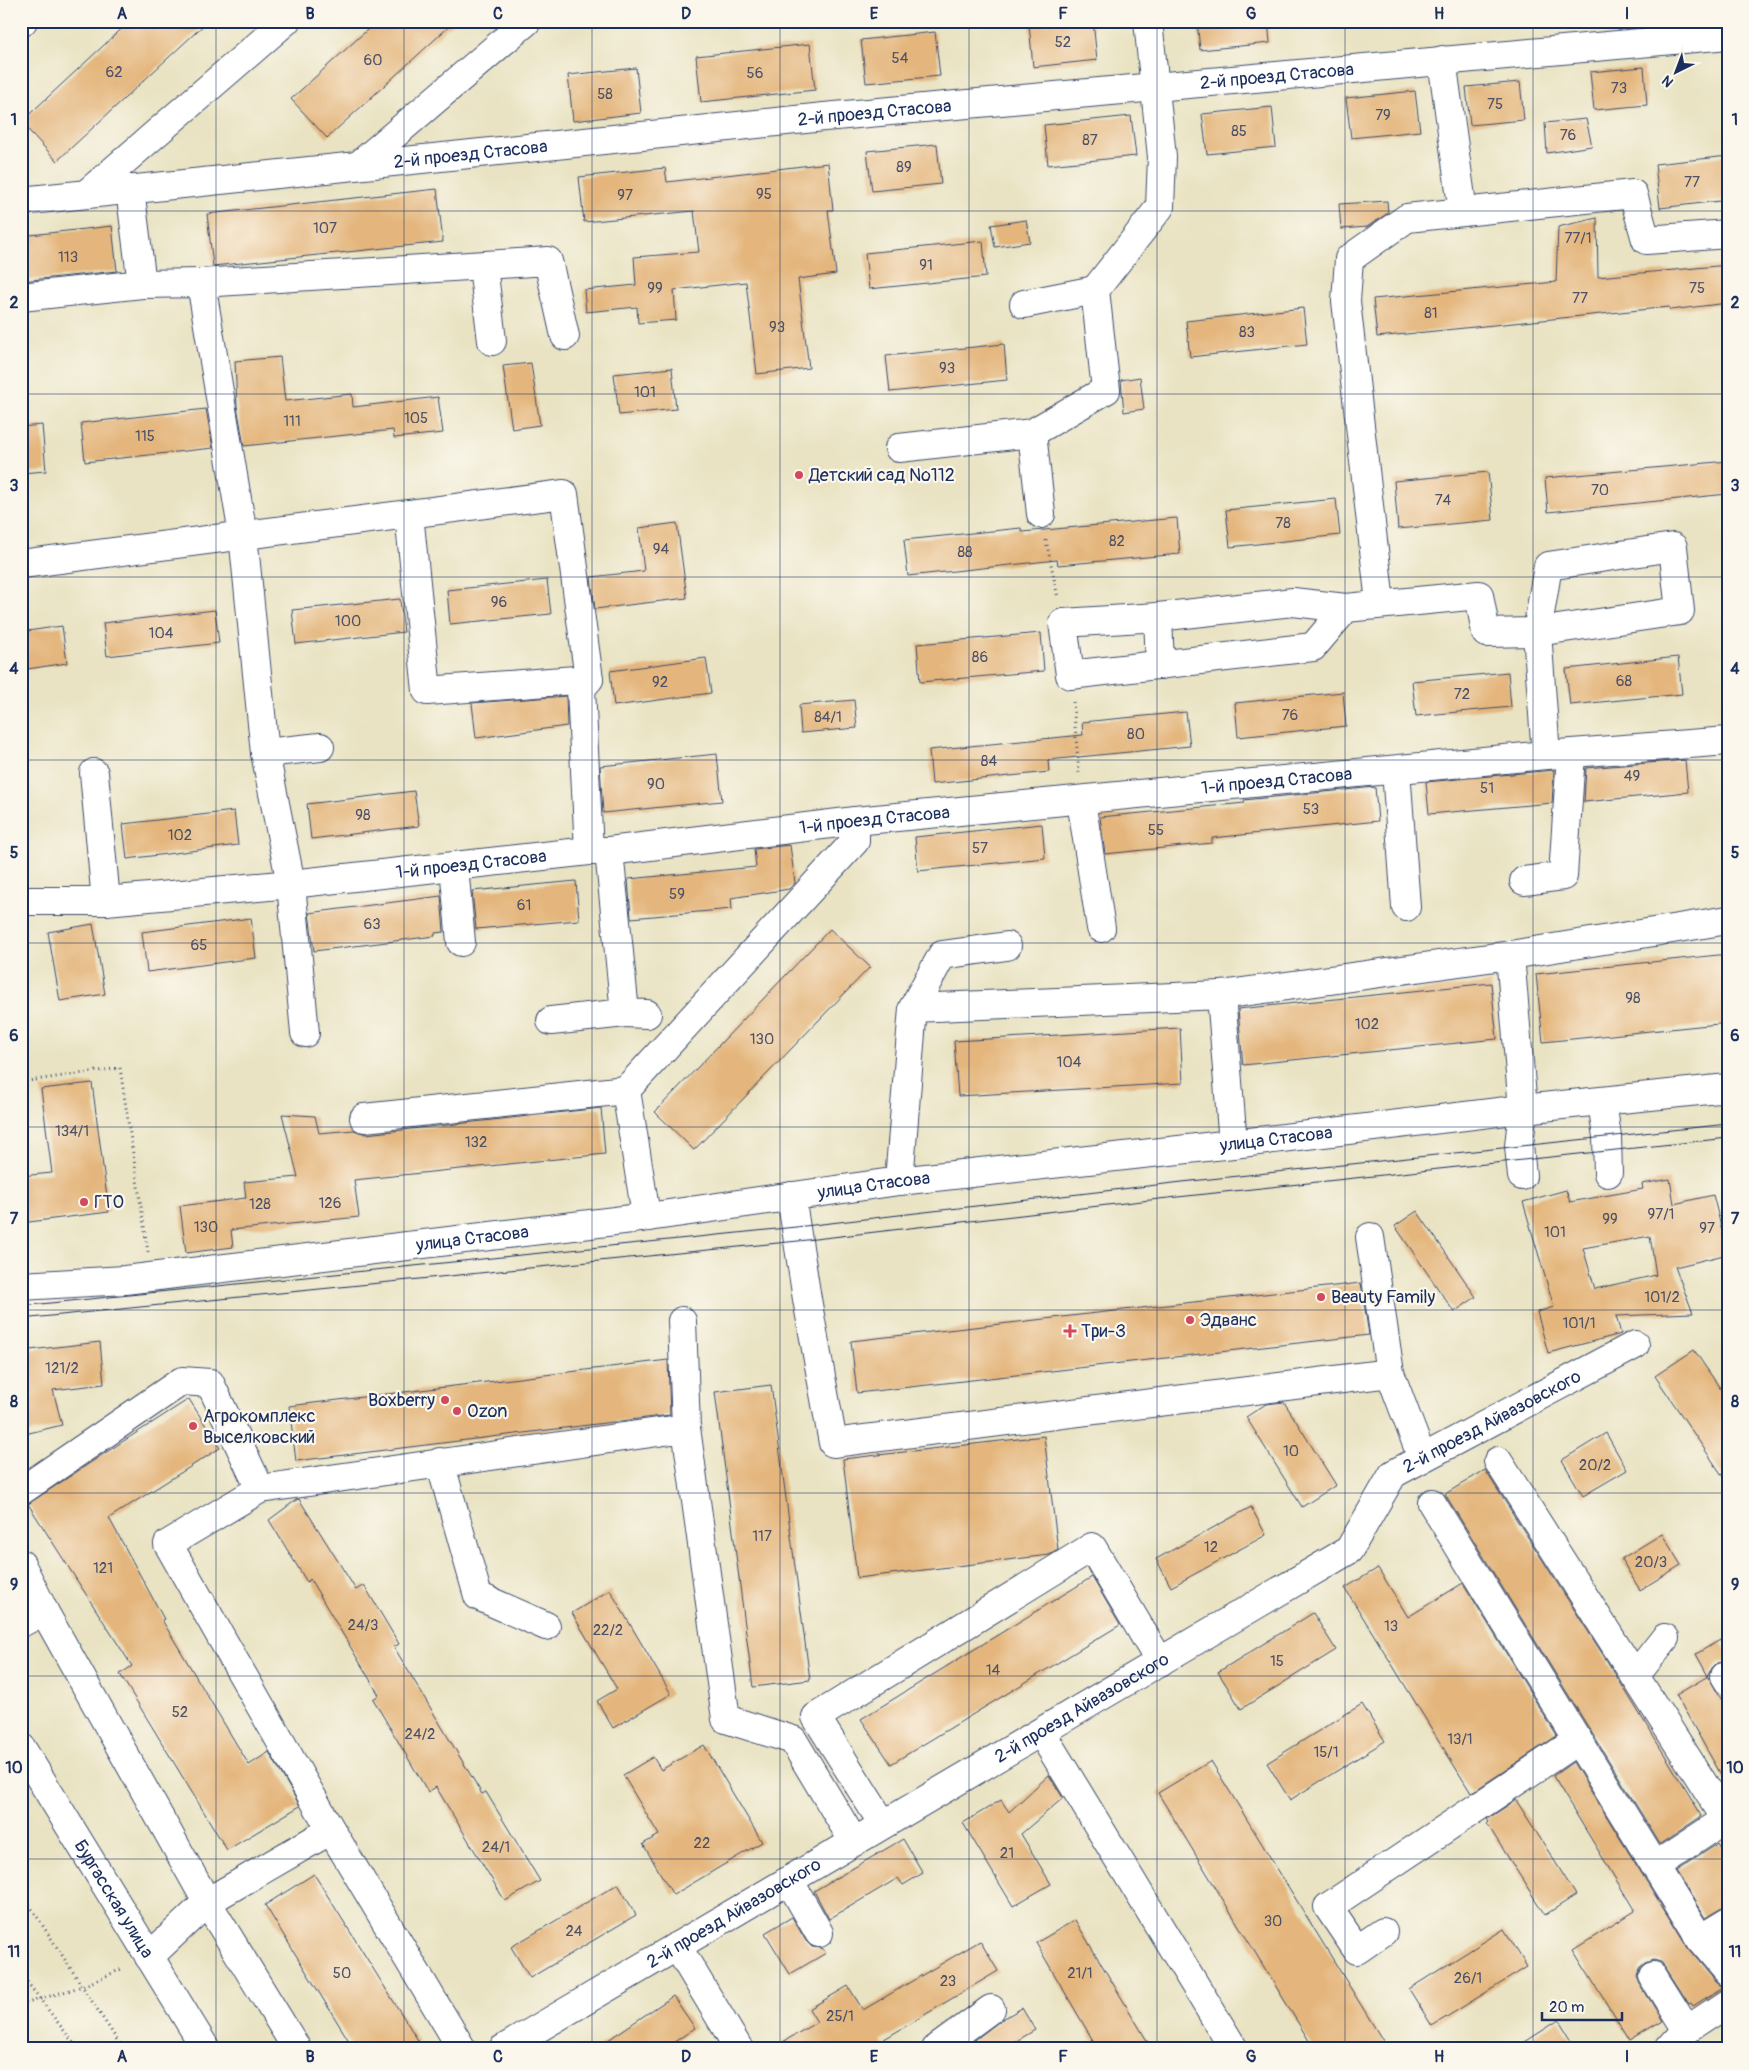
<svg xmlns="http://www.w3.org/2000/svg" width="1749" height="2070" viewBox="0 0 1749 2070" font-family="Pangolin,sans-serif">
	<rect width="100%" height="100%" fill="#fbf7ec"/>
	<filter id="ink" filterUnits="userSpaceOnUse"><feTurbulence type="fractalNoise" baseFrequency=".02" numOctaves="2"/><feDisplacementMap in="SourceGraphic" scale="10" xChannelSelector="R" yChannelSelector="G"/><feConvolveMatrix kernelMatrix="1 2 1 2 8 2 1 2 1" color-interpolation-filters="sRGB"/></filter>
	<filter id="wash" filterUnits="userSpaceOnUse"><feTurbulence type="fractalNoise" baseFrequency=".0096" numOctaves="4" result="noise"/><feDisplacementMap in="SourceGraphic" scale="20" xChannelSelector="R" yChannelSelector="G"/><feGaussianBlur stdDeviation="1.12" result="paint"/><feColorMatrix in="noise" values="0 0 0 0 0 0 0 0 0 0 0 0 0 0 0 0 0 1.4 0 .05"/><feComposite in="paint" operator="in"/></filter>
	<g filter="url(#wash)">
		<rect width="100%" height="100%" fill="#e9e3c3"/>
		<g id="blocks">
			<path fill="#e4b67d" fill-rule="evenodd" d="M130,21H208L57,161L21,122Z
				M377,21H455L327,138L291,99Z
				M1060,21H1093L1097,60L1033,67L1029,24Z
				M1197,21H1268L1270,43L1200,50Z
				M935,32L940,76L866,83L861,40Z
				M810,44L815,90L701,102L696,56Z
				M1644,67L1647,105L1594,110L1590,72Z
				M636,68L641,113L573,121L568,75Z
				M1520,82L1524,120L1470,125L1466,87Z
				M1415,91L1420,131L1351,138L1346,98Z
				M1272,107L1276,147L1207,154L1202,114Z
				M1131,116L1136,156L1048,165L1044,125Z
				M1586,119L1592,146L1547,153L1545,123Z
				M937,144L941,184L872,191L867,151Z
				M1728,156V200L1660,208L1655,164Z
				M828,163L833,210H828L836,274L798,279L809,368L757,374L746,282L674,290L676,320L638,323L637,307L586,312L584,290L636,285L634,257L699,252L694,211L584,222L579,177L665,168L667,182Z
				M437,189L443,242L213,266L207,214Z
				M1387,201L1388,213L1367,227L1341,229L1339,204Z
				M1597,218L1598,277L1728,265V303L1670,310L1669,307L1377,337L1373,299L1556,282L1558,227Z
				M1026,220L1030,242L995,247L991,225Z
				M112,226L117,271L21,281V236Z
				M983,241L986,277L869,289L865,253Z
				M1303,308L1307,344L1190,357L1186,321Z
				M1004,344L1007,380L890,392L886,356Z
				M280,357L285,401L352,394L353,407L438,397L443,433L394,438L393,430L244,446L237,406L235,361Z
				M531,363L540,425L512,429L503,366Z
				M672,368L676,409L619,415L614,374Z
				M1140,377L1144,409L1124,412L1121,380Z
				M206,409L213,448L85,462L81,423Z
				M42,425L46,471L21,473V427Z
				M1728,461V494L1548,512L1545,478Z
				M1488,472L1493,520L1398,529L1394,481Z
				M1336,499L1340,535L1230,547L1226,510Z
				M1177,518L1180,554L1058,565L1057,560L908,576L904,540L1021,528L1022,532Z
				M677,523L687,598L595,609L591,577L644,571L639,528Z
				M547,580L551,614L450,624L447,590Z
				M400,599L404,632L296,644L292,610Z
				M215,610L219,643L107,656L103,623Z
				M62,626L67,663L21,670V632Z
				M1041,633L1044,671L920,682L917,644Z
				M1678,657L1682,694L1570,705L1566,669Z
				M706,658L711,693L614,706L610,671Z
				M1508,672L1511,707L1416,716L1412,681Z
				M1343,692L1346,726L1238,737L1235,703Z
				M566,696L567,726L476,738L472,703Z
				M854,700L857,728L801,733L799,705Z
				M1186,712L1190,746L1048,760L1049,772L932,784L929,750L1083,735L1082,722Z
				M717,754L722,801L603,813L600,766Z
				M1685,760L1688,792L1584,802L1586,768Z
				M1554,770L1552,803L1429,814L1426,782Z
				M1375,787L1378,821L1212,838V843L1105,854L1100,817L1245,803L1244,800Z
				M414,791L419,826L311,839L307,804Z
				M234,811L238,845L127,859L123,824Z
				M1042,824L1045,858L918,871L915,837Z
				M790,845L795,883L789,889L731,898L732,909L631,918L628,879L756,867L754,849Z
				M576,881L579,920L476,929L472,891Z
				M441,896L444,932L435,933V936L314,951L309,913Z
				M251,918L256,958L147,972L142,932Z
				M93,924L105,994L60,1001L48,932Z
				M830,929L870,967L694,1150L655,1112Z
				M1728,954V1023L1543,1042L1536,974Z
				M1491,983L1497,1039L1243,1065L1238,1009Z
				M1180,1028L1183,1083L958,1096L954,1041Z
				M92,1083L109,1212L21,1223V1176L52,1173L41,1089Z
				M601,1108L605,1154L354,1180L359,1217L231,1230L233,1247L186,1253L180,1206L246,1198L244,1182L298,1177L282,1114L315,1116L319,1133L354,1130L366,1134Z
				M1670,1179L1674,1204L1713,1195L1728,1254L1675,1267L1693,1313L1616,1316L1621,1334L1548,1353L1537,1312L1554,1307L1523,1202L1566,1190L1570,1202L1643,1189L1642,1184ZM1650,1236L1656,1275L1595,1289L1583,1248Z
				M1417,1211L1476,1297L1454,1312L1395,1226Z
				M1361,1283L1369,1335L857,1393L851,1341Z
				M100,1342L104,1384L53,1390L62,1425L21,1435V1351Z
				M1694,1350L1728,1400V1484L1655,1376Z
				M668,1360L670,1415L296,1461L289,1406Z
				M771,1385L810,1680L753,1687L715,1392Z
				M189,1399L220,1448L109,1518L164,1619L162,1620L249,1765L269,1752L300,1806L227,1850L120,1674L132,1666L28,1504L105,1453Z
				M1284,1402L1336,1485L1302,1507L1246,1417L1266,1404Z
				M1606,1433L1627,1470L1583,1496L1562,1460Z
				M1044,1436L1058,1550L1049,1555L857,1578L843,1459Z
				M1485,1470L1609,1664L1702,1816L1660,1844L1445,1494Z
				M299,1499L356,1590L364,1585L399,1644L394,1647L482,1794L486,1792L540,1881L505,1901L436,1787L428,1792L373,1699L379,1695L310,1579L307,1582L269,1520L296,1500Z
				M1251,1507L1266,1535L1171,1587L1156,1559Z
				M1662,1534L1681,1565L1640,1590L1621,1559Z
				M1378,1568L1408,1617L1463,1583L1557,1736L1471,1793L1345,1588Z
				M1092,1577L1120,1625L891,1764L861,1719Z
				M610,1590L671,1694L613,1728L597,1701L617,1689L572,1613Z
				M1313,1613L1336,1650L1241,1709L1218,1672Z
				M1720,1640L1728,1654V1661L1717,1663L1712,1668L1708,1676L1696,1654Z
				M1708,1676L1728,1711V1787L1676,1695Z
				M1362,1704L1385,1741L1290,1800L1267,1763Z
				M704,1745L762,1842L673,1895L643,1844L659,1835L623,1775L653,1757L661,1770Z
				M1211,1761L1388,2049H1314L1158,1793Z
				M1573,1762L1687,1947L1716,1982L1723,1987L1693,2006L1691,2003L1689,2004L1666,1968L1661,1962L1653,1960L1645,1963L1639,1968L1637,1977L1640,1984L1663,2021L1630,2041L1573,1950L1635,1911L1553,1776Z
				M1049,1775L1063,1798L1021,1834L1051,1884L1013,1906L963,1823L1001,1800L1009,1812Z
				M1516,1800L1576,1895L1545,1915L1487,1824L1489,1822L1487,1819Z
				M903,1839L923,1873L903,1885L898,1878L829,1919L814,1891Z
				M1719,1843L1728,1858V1906L1720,1909L1705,1918L1676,1871Z
				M314,1874L419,2042L408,2049H354L265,1905Z
				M618,1884L636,1915L530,1978L511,1947Z
				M792,1917L806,1941L812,1947L822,1948L826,1953L790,1974L765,1933Z
				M1075,1920L1152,2049H1098L1036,1943Z
				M1504,1929L1527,1967L1432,2026L1409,1989Z
				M980,1941L998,1971L881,2041L886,2049H771L817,2022L809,2009L848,1986L863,2010Z
				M673,1996L695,2028L664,2049H595Z
				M1022,2008L1035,2030L1003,2049H963L1001,2020Z
				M1559,2020L1577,2049H1514Z"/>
		</g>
	</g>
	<g filter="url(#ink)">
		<use href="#blocks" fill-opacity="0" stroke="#3a4a6d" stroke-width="1"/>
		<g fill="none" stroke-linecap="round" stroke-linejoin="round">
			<g stroke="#3a4a6d" stroke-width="30">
				<g id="minor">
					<path d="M21,23L23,21"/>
					<path d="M359,165L527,21"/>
					<path d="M86,194L286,21"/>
					<path id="s1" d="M21,201L824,117L1728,35"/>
					<path d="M1463,212L1633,194L1646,240L1728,234"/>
					<path d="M483,266L492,341"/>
					<path d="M201,283L548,261L565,336"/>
					<path d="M142,284L201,283L243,535L265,753L291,884L305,1033"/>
					<path d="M21,297L142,284L130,189"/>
					<path d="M1024,304L1095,290"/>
					<path d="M1032,433L1041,514"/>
					<path d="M899,448L1032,433L1106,390L1095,290L1160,207L1162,157L1148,21"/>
					<path d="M409,514L427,691L589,679"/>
					<path d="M21,564L564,494L589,679L581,689L589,851"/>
					<path d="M1380,603L1346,301L1349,259L1407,218L1463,212L1442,60"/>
					<path d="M1346,608L1313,647L1070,675L1063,623L1158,617L1293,602L1346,608L1479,595L1486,633L1537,632L1548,566L1673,547L1680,611L1537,632L1546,755"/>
					<path d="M1158,617L1160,665"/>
					<path d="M265,753L320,747"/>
					<path d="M1396,770L1406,907"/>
					<path d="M94,773L106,901"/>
					<path d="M1081,801L1101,928"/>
					<path d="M609,851L625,1013L647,1014"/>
					<path d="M454,867L461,942"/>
					<path d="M1524,881L1563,876L1571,754"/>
					<path id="s2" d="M21,901H106L291,884L589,851H609L855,821L1546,755L1728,741"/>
					<path d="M1510,955L1523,1109L1519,1146L1522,1176"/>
					<path d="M1221,995L1510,955L1728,920"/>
					<path d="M913,1008L942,955L1007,946"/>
					<path d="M551,1021L625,1013"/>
					<path d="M1602,1101L1607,1137L1608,1173"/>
					<path d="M364,1118L626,1090"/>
					<path d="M899,1181L913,1008L1221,995L1233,1144"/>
					<path d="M791,1196L807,1299L833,1443L1390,1373L1422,1458"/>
					<path d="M648,1217L644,1203L626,1090L855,841V821"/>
					<path d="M1370,1237L1390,1373"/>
					<path id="s3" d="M21,1286L125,1280L648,1217L899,1181L1233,1144L1523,1109L1728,1088"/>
					<path d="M682,1321L686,1428"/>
					<path d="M1498,1461L1726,1819"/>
					<path d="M440,1462L478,1596L546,1626"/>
					<path d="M260,1489L168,1544L331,1830L462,2049"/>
					<path d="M21,1491L182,1381L210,1383L260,1489L686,1428L726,1719L793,1740L854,1842"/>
					<path d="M1432,1503L1700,1939L1728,1972"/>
					<path d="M21,1564L44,1611L207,1902L297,2049"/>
					<path d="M21,1623L44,1611"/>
					<path d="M1635,1676L1665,1638"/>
					<path d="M1725,1676L1728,1681"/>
					<path d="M1041,1732L1234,2049"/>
					<path id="s4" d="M21,1747L206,2049"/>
					<path d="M883,1824L816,1717L1092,1547L1160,1662"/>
					<path d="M1655,1866L1728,1818"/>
					<path d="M789,1880L819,1933"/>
					<path d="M1383,1932L1357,1950L1328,1907L1578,1740"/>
					<path d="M1700,1939L1728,1922"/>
					<path d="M677,1946L739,2049"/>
					<path d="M149,1957L207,1902L331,1830"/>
					<path d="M1653,1976L1687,2030"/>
					<path id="s5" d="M503,2049L1349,1550L1393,1474L1635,1345"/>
					<path d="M936,2049L991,2009"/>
					<path d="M1670,2049L1687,2030L1728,2003"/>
				</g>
			</g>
			<path stroke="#3a4a6d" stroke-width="3" stroke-dasharray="1 4" stroke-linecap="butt" d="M1046,540L1058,598
				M1073,702L1079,773
				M21,1082L120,1068L148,1252
				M21,1892L123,2049
				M21,1974L78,2049
				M21,2005L83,1986L124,1968"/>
			<use href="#minor" stroke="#fff" stroke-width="28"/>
			<path stroke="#1b2f5e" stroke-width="1" d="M21,1306L796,1227L1182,1182L1728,1124
				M21,1319L798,1241L1159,1199L1728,1138"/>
		</g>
	</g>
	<path fill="none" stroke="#1b2f5e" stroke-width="1" stroke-opacity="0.55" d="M216,21V2049M404,21V2049M592,21V2049M780,21V2049M969,21V2049M1157,21V2049M1345,21V2049M1533,21V2049M21,211H1728M21,394H1728M21,577H1728M21,760H1728M21,943H1728M21,1127H1728M21,1310H1728M21,1493H1728M21,1676H1728M21,1859H1728"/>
	<g fill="#d1495b" stroke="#fbf7ec" stroke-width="2">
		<circle cx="799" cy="475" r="5"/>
		<circle cx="84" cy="1202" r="5"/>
		<circle cx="1321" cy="1297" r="5"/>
		<circle cx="1190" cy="1320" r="5"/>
		<path d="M1067.5 1323.5h5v5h5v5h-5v5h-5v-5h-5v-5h5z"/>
		<circle cx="445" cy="1400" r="5"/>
		<circle cx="457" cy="1411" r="5"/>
		<circle cx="193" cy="1426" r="5"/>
	</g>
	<g text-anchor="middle" stroke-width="4.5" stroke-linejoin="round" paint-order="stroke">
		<g font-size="15" fill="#4d5166">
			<text x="1063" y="47">52</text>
			<text x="900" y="63">54</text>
			<text x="373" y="65">60</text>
			<text x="114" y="77">62</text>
			<text x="755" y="78">56</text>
			<text x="1619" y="93">73</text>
			<text x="605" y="99">58</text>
			<text x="1495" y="109">75</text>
			<text x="1383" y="120">79</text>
			<text x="1239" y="136">85</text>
			<text x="1568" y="140">76</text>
			<text x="1090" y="145">87</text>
			<text x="904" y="172">89</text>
			<text x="1692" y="187">77</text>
			<text x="764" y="199">95</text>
			<text x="625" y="200">97</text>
			<text x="325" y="233">107</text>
			<text x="1578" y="243">77/1</text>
			<text x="68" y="262">113</text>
			<text x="926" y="270">91</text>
			<text x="655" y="293">99</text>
			<text x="1697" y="293">75</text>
			<text x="1580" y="303">77</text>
			<text x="1431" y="318">81</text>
			<text x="777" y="332">93</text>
			<text x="1247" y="337">83</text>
			<text x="947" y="373">93</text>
			<text x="645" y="397">101</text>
			<text x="416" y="423">105</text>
			<text x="292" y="426">111</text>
			<text x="145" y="441">115</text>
			<text x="1600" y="495">70</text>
			<text x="1443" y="505">74</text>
			<text x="1283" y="528">78</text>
			<text x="1117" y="546">82</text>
			<text x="661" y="554">94</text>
			<text x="965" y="557">88</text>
			<text x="499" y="607">96</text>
			<text x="348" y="626">100</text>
			<text x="161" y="638">104</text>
			<text x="980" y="662">86</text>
			<text x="1624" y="686">68</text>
			<text x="660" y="687">92</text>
			<text x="1462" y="699">72</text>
			<text x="1290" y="720">76</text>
			<text x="828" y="722">84/1</text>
			<text x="1136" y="739">80</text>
			<text x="989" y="766">84</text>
			<text x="1632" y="781">49</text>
			<text x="656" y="789">90</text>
			<text x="1487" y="793">51</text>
			<text x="1311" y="814">53</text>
			<text x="363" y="820">98</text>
			<text x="1156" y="835">55</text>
			<text x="180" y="840">102</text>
			<text x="980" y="853">57</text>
			<text x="677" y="899">59</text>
			<text x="524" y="910">61</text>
			<text x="372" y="929">63</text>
			<text x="199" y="950">65</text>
			<text x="1633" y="1003">98</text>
			<text x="1367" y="1029">102</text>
			<text x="762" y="1044">130</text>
			<text x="1069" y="1067">104</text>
			<text x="72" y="1136">134/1</text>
			<text x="476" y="1147">132</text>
			<text x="330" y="1208">126</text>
			<text x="260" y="1209">128</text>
			<text x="1661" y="1219">97/1</text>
			<text x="1610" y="1224">99</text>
			<text x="206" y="1232">130</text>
			<text x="1707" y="1233">97</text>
			<text x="1555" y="1237">101</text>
			<text x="1662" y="1302">101/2</text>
			<text x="1579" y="1328">101/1</text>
			<text x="62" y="1373">121/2</text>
			<text x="1291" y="1456">10</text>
			<text x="1595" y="1470">20/2</text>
			<text x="762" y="1541">117</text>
			<text x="1211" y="1552">12</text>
			<text x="1651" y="1567">20/3</text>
			<text x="103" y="1573">121</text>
			<text x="363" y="1630">24/3</text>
			<text x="1391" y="1631">13</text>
			<text x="608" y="1635">22/2</text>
			<text x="1277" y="1666">15</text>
			<text x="993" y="1675">14</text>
			<text x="180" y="1717">52</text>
			<text x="420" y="1739">24/2</text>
			<text x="1460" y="1744">13/1</text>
			<text x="1326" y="1757">15/1</text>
			<text x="702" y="1848">22</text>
			<text x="496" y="1852">24/1</text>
			<text x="1007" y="1858">21</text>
			<text x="1273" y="1926">30</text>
			<text x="574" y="1936">24</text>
			<text x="342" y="1978">50</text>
			<text x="1080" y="1978">21/1</text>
			<text x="1468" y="1983">26/1</text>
			<text x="948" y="1986">23</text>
			<text x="840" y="2021">25/1</text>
		</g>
		<g font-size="18" fill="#1b2f5e" stroke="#fbf7ec">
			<text dy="6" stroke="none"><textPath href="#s1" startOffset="1262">2-й проезд Стасова</textPath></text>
			<text dy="6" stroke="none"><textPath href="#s1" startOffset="858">2-й проезд Стасова</textPath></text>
			<text dy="6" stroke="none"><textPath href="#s1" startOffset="452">2-й проезд Стасова</textPath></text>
			<text dy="6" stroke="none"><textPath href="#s2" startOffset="1262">1-й проезд Стасова</textPath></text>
			<text dy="6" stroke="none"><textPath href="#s2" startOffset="858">1-й проезд Стасова</textPath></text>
			<text dy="6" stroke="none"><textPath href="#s2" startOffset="452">1-й проезд Стасова</textPath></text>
			<text dy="6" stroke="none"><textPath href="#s3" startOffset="1264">улица Стасова</textPath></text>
			<text dy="6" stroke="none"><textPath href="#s3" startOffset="859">улица Стасова</textPath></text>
			<text dy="6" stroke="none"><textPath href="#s3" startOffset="454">улица Стасова</textPath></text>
			<text dy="6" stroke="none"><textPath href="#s5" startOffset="1182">2-й проезд Айвазовского</textPath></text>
			<text dy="6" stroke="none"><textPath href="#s5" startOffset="672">2-й проезд Айвазовского</textPath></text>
			<text dy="6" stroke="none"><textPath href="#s4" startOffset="178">Бургасская улица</textPath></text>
			<text dy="6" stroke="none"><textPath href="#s5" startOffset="268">2-й проезд Айвазовского</textPath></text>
		</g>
		<g font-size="18" fill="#1b2f5e" stroke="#fbf7ec" text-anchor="start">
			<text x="809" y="481">Детский сад №112</text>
			<text x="94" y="1208">ГТО</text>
			<text x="1331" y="1303">Beauty Family</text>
			<text x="1200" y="1326">Эдванс</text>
			<text x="1081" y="1337">Три-З</text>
			<text x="435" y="1406" text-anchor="end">Boxberry</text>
			<text x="467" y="1417">Ozon</text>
			<text x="203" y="1422">Агрокомплекс<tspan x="203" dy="21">Выселковский</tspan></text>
		</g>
	</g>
	<rect width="1749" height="2070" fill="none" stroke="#fbf7ec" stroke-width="55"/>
	<g transform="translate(1676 72) rotate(222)" stroke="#fbf7ec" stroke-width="4" paint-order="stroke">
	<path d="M0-4L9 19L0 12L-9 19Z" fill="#1b2f5e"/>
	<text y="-8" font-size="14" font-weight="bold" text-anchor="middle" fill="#1b2f5e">N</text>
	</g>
	<path d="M1542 2012v8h80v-8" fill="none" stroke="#1b2f5e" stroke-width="2.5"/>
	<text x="1549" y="2012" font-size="15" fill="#1b2f5e" stroke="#fbf7ec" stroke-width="4" paint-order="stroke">20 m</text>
	<rect x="28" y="28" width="1694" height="2014" fill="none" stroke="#1b2f5e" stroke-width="2"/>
	<g font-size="16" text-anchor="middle" font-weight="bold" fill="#1b2f5e">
		<text x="122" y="19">A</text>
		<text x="310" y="19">B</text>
		<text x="498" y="19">C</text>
		<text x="686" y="19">D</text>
		<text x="874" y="19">E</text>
		<text x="1063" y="19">F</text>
		<text x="1251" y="19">G</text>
		<text x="1439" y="19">H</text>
		<text x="1627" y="19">I</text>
		<text x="14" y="125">1</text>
		<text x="1735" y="125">1</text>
		<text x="14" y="308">2</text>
		<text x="1735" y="308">2</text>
		<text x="14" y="491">3</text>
		<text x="1735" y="491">3</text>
		<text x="14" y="674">4</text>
		<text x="1735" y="674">4</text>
		<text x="14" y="858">5</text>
		<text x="1735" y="858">5</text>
		<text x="14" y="1041">6</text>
		<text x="1735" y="1041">6</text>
		<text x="14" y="1224">7</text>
		<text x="1735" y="1224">7</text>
		<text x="14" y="1407">8</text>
		<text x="1735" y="1407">8</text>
		<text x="14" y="1590">9</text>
		<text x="1735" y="1590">9</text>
		<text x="14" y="1773">10</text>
		<text x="1735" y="1773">10</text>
		<text x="14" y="1957">11</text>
		<text x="1735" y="1957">11</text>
		<text x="122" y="2062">A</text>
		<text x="310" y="2062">B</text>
		<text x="498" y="2062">C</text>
		<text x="686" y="2062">D</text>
		<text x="874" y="2062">E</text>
		<text x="1063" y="2062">F</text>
		<text x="1251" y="2062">G</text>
		<text x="1439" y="2062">H</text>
		<text x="1627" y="2062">I</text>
	</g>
</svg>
